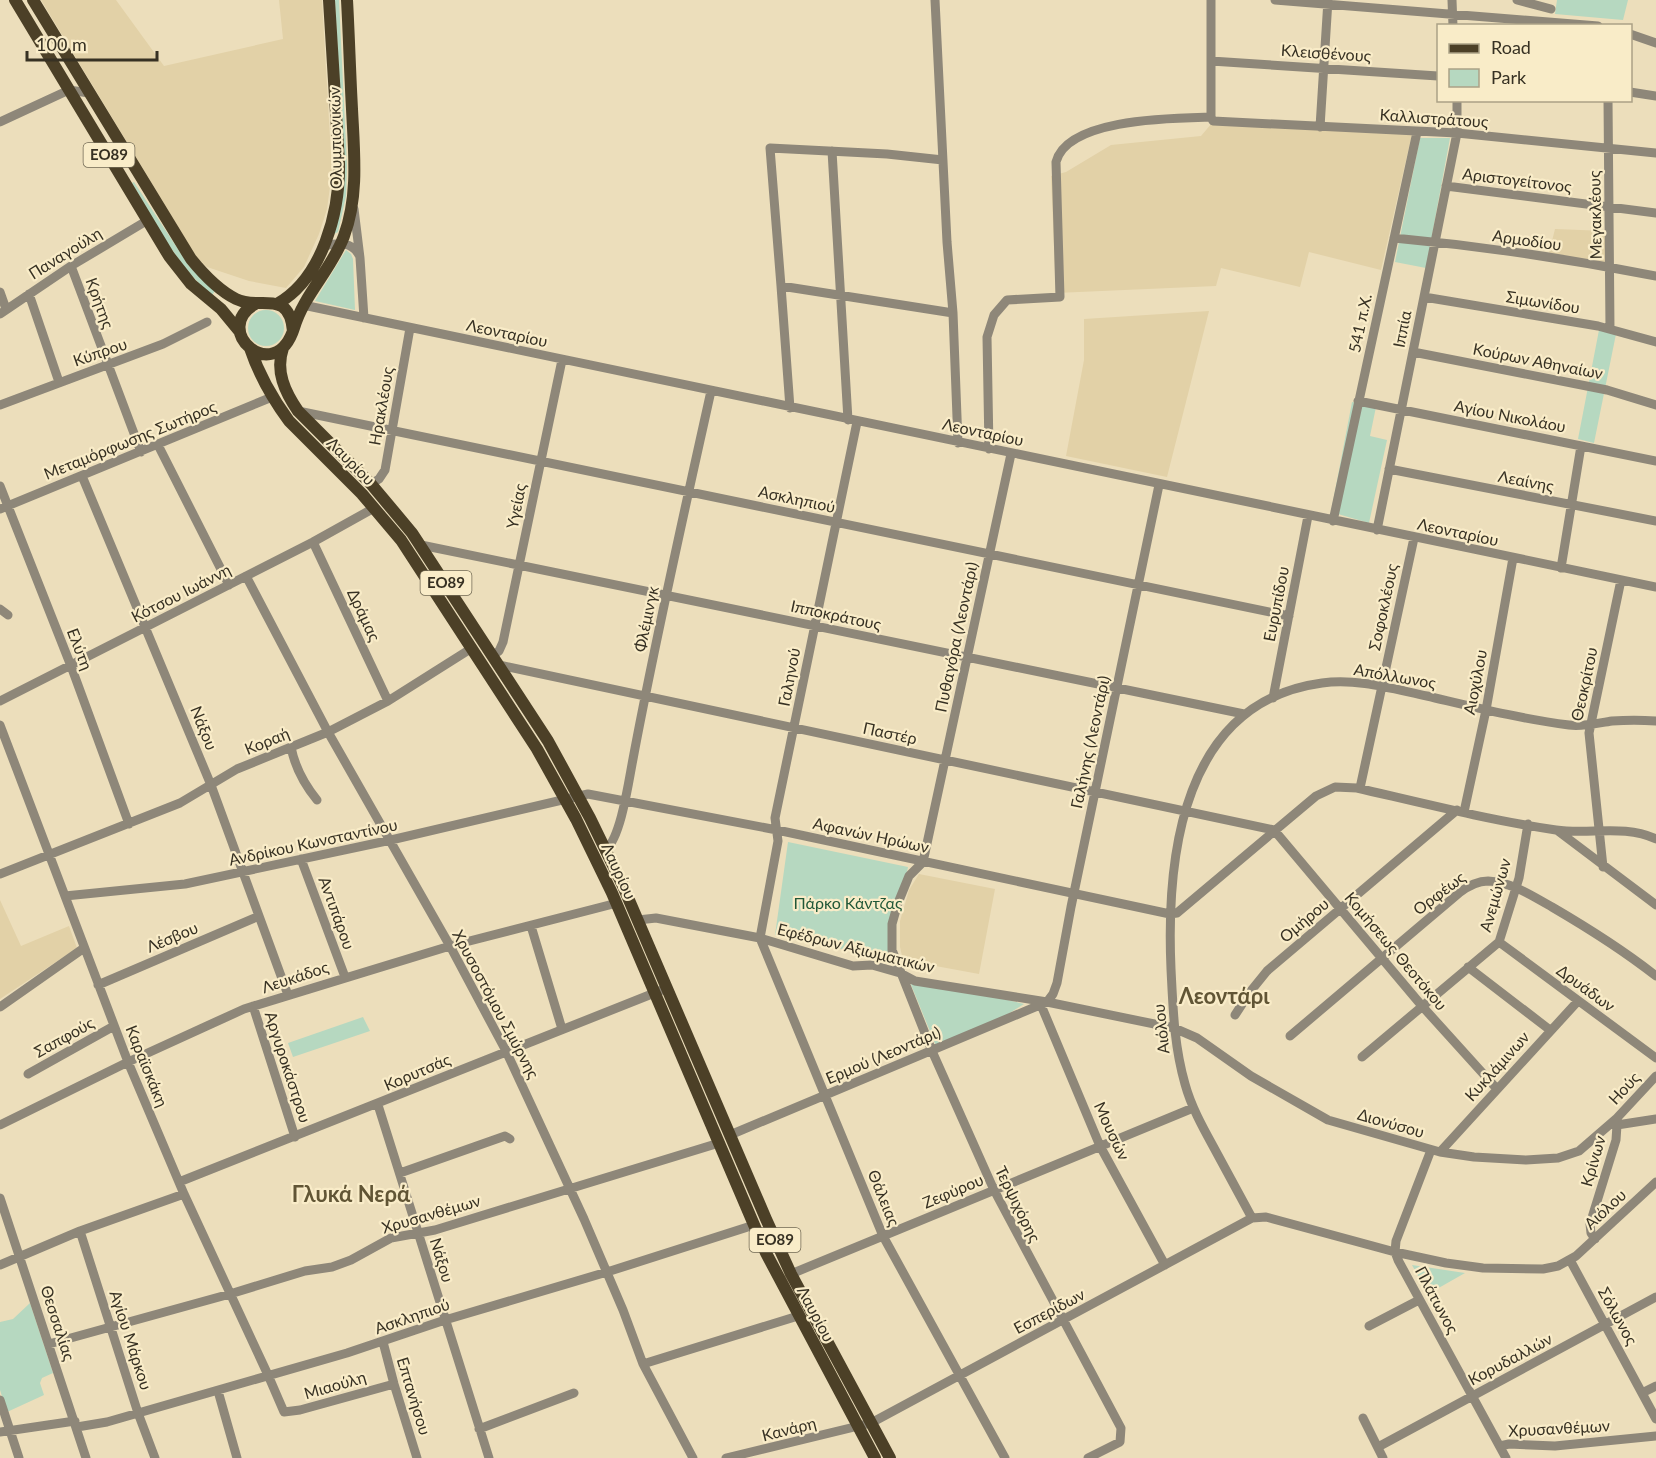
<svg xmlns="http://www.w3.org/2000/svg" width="1656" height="1458" viewBox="0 0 1656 1458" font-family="Lato,sans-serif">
	<rect width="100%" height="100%" fill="#ecdebb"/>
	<path fill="#e2d1a7" d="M41,0H116L164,66L283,39L279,0H322L332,172L327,209L319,234L304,267L286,288L249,281L207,267L197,258Z
		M1212,123L1412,134L1381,270L1309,252L1300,287L1221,268L1216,286L1056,293L1051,176L1066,172L1111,145L1201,136Z
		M1555,229L1606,231L1608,264L1548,257Z
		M1209,311L1167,477L1066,456L1084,360V319Z
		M919,874L995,889L979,974L903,960L900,947V921L909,890Z
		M0,900L21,946L69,926L77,948L0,999Z"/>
	<path fill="#b6d8c0" d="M335,0H339L347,166L346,196L338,232L334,234L344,166Z
		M1557,0H1628L1623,20L1555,14Z
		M1420,138H1450L1426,268L1395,262Z
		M134,182L189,266L215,291L212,295C176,265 155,222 132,183Z
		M346,250L351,254L353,259L355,310L315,301Z
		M248 328a18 18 0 1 1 36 0a18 18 0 1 1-36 0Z
		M1599,330L1616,334L1594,443L1578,439Z
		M1352,402L1376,407L1370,436L1387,440L1369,523L1331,512Z
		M788,842L908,867L889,959L775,935Z
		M907,975L1024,1004L1000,1019L936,1046Z
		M363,1017L370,1031L293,1057L288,1043Z
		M1412,1265L1465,1273L1428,1294Z
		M30,1303L53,1373L42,1378L40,1383L44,1395L7,1412L0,1390V1322L13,1319Z"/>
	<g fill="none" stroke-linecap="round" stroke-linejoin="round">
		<path stroke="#8e8779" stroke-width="9" d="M935,0L947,242L953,313L958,443
			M1211,0V117
			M1275,0L1598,26
			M1452,0L1453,26
			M1517,0L1551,9
			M1630,34L1656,43
			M1211,61L1438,76
			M1630,92L1656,96
			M1608,100L1610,329
			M1211,117L1213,121L1457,133L1656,153
			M0,122L69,90L89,93
			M1320,127L1328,0
			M832,151L848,420
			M1446,186L1656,213
			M354,209L360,258L364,318
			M1394,238C1481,246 1570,259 1656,276
			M324,246C337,243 352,241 359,255
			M71,266L141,452
			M781,286L770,148L887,154L943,160
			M0,292L6,309
			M29,294L59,382
			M1424,297L1598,326L1656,342
			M303,305L1656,587
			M0,314L71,266L148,220
			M1413,352L1607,390L1656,405
			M1358,401L1656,461
			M0,405L163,344L207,322
			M790,408L781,286L953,313
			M298,411L1289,616
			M857,422L775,818L778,841L760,938L883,1236L1005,1458
			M158,445L229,585
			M989,449L987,337L994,315L1007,300L1060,297L1056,162C1067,118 1174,118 1211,117
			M1011,454L923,862L909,876L898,903L892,924V950L932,1051L994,1190L1121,1428L1120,1442L1088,1458
			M1389,469L1656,521
			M82,476L211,785L288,995
			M371,484L379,479L385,470L410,328
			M0,486L71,666L129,824
			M0,509L272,397
			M1333,521L1417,132
			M1377,530L1457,133V100
			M313,542L388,701
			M421,545L1244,714
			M1561,568L1581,446
			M246,576L328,732L450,946L506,1051L584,1219L623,1310L643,1364L693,1458
			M0,609L8,615
			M493,655L499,651L503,642L562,360
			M499,665L1274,830L1422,1006L1497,1089
			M1273,698L1308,516
			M0,701L313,542L374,508
			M0,725L128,1062L184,1194L268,1375L284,1412L300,1410L394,1384
			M291,747C295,768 304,784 317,800
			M1360,788L1414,538
			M1464,812L1486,710L1513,558
			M1558,831L1656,905
			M606,849C621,838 629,779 633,759C656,636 684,513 711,391
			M301,859L345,977
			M1603,867L1589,733L1621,580
			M0,874L180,803L237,769L328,732L388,701L472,648
			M65,896L185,884L391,840L588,794L777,830L1170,914L1177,913L1316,796L1335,787L1357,788C1422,803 1489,820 1556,830C1589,835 1624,824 1656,839
			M638,920L656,918L760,938L853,966L872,965L900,973L915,981L1047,1002L1174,1028L1197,1038L1251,1076L1328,1120L1440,1152L1474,1157L1526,1160L1558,1158L1579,1151L1616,1119L1656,1076
			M531,926L562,1029
			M1499,942L1656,1058
			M1468,967L1550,1030
			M98,985L259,916
			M1041,1005L1100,1146L1165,1265
			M253,1006L295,1137
			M0,1007L84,948
			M1235,1015L1250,992L1267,971L1457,810
			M1290,1036L1459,893C1468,886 1477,881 1488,881C1512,882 1532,896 1552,907C1588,928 1623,950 1656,976
			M1362,1057L1499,942L1519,878L1528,824
			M28,1074L114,1026
			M378,1105L489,1458
			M1614,1121L1617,1125L1656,1119
			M0,1125L128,1062L244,1009L450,946L617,903
			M730,1135L1047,1002L1053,994L1057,983L1071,907L1159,485
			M1431,1150L1396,1241L1395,1252L1398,1260L1506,1458
			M1440,1152L1578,1001
			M400,1173L505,1136L510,1139
			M179,1182L667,988
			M0,1198L86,1458
			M1252,1218C1239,1194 1226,1170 1213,1146C1202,1126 1191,1106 1185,1084C1174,1046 1173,1008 1171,969C1166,856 1182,702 1322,683C1357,678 1393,689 1427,696C1474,707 1521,719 1569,725C1583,727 1598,723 1612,721C1627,720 1641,720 1656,721
			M80,1231L138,1413L155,1458
			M1595,1239L1591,1233L1590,1224L1616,1140L1617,1125
			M1570,1260L1656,1419
			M0,1265L80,1231L184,1194
			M791,1274L1193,1108
			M1369,1326L1419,1300
			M383,1342L394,1384L417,1458
			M49,1344L230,1294L305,1271L332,1267L351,1260L391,1238L435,1230L719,1143
			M643,1364L798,1316
			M218,1391L237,1458
			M1642,1393L1656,1386
			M0,1400L19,1458
			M1363,1418L1383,1458
			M77,1427L107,1422L347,1353L445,1320L607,1272L754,1225
			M479,1429L574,1393
			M0,1432L75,1421
			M1500,1446L1509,1444L1555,1446L1656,1436
			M1378,1447L1656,1297
			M726,1458L871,1423L1252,1218L1266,1217L1395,1252L1446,1263L1483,1268L1543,1269L1558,1266L1576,1256L1656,1182"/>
		<path stroke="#4c4027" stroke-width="12" d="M15,0L169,256L191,284L221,309L240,332
			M33,0L191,259C204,275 218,290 236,299C260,311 289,288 293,331
			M255,304C210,330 275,388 294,328C304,294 332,269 344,236C359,196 354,151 352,109C350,73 349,36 347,0
			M277,304C323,278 340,211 339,162L329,0
			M250,348C259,375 272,398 289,421L362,494L401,540L537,749L576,819L612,893L766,1253L875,1458
			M283,348C275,371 285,392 298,411L371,484L412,533L548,741L590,818L623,886L766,1219L791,1274L890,1458"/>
	</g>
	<g text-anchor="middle" stroke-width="4.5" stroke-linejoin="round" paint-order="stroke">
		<g fill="#f9ecc8" stroke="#716954" stroke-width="1.5">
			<rect x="83.5" y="143" width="51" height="24" rx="4.5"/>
			<rect x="420.5" y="571" width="51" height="24" rx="4.5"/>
			<rect x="749.5" y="1228" width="51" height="24" rx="4.5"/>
		</g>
		<g font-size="15" font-weight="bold" fill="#373123">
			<text x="109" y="160">ΕΟ89</text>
			<text x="446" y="588">ΕΟ89</text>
			<text x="775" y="1245">ΕΟ89</text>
		</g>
		<g font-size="16" fill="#373123" stroke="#f9ecc8">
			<text transform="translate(1326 53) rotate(4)" y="6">Κλεισθένους</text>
			<text transform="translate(1434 118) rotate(4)" y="6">Καλλιστράτους</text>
			<text transform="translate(335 138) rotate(-91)" y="6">Ολυμπιονικών</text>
			<text transform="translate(1517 180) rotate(7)" y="6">Αριστογείτονος</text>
			<text transform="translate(1595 215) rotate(-91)" y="6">Μεγακλέους</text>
			<text transform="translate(1527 240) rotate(8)" y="6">Αρμοδίου</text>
			<text transform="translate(65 253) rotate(-32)" y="6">Παναγούλη</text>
			<text transform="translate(1543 302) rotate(9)" y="6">Σιμωνίδου</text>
			<text transform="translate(100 303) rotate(70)" y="6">Κρήτης</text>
			<text transform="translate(1360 323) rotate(-78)" y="6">541 π.Χ.</text>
			<text transform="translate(1402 329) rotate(-79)" y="6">Ιππία</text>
			<text transform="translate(507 333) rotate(12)" y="6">Λεονταρίου</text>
			<text transform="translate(100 352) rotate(-19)" y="6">Κύπρου</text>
			<text transform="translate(1538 361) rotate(11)" y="6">Κούρων Αθηναίων</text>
			<text transform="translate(381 406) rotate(-80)" y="6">Ηρακλέους</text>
			<text transform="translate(1510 416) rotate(11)" y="6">Αγίου Νικολάου</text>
			<text transform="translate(983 432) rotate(12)" y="6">Λεονταρίου</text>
			<text transform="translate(130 440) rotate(-22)" y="6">Μεταμόρφωσης Σωτήρος</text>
			<text transform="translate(351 461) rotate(45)" y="6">Λαυρίου</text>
			<text transform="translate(1526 481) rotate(11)" y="6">Λεαίνης</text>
			<text transform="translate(797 499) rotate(12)" y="6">Ασκληπιού</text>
			<text transform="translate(516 506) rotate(-79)" y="6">Υγείας</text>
			<text transform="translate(1458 532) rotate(12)" y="6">Λεονταρίου</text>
			<text transform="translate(181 593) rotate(-27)" y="6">Κότσου Ιωάννη</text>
			<text transform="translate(1276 604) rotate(-79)" y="6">Ευρυπίδου</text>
			<text transform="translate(1383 607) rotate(-78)" y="6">Σοφοκλέους</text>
			<text transform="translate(364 615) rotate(65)" y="6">Δράμας</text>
			<text transform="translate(836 615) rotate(12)" y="6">Ιπποκράτους</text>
			<text transform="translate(646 619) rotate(-78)" y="6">Φλέμινγκ</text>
			<text transform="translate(956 637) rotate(-78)" y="6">Πυθαγόρα (Λεοντάρι)</text>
			<text transform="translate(80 649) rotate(69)" y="6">Ελύτη</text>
			<text transform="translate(1395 676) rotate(10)" y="6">Απόλλωνος</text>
			<text transform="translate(789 677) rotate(-79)" y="6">Γαληνού</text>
			<text transform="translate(1475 682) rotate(-79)" y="6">Αιοχύλου</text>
			<text transform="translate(1584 684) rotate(-78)" y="6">Θεοκρίτου</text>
			<text transform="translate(204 728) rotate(68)" y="6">Νάξου</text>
			<text transform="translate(890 733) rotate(12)" y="6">Παστέρ</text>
			<text transform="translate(267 741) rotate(-22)" y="6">Κοραή</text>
			<text transform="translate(1090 742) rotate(-78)" y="6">Γαλήνης (Λεοντάρι)</text>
			<text transform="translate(871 835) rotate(12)" y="6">Αφανών Ηρώων</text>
			<text transform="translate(313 842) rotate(-12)" y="6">Ανδρίκου Κωνσταντίνου</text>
			<text transform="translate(619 871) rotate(65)" y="6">Λαυρίου</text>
			<text transform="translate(1439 893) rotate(-37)" y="6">Ορφέως</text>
			<text transform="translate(1495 895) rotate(-74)" y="6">Ανεμώνων</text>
			<text transform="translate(337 913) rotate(70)" y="6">Αντιπάρου</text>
			<text transform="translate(1304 920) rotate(-40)" y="6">Ομήρου</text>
			<text transform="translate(172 937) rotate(-23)" y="6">Λέσβου</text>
			<text transform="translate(856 948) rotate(14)" y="6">Εφέδρων Αξιωματικών</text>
			<text transform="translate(1396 951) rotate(50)" y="6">Κομήσεως Θεοτόκου</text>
			<text transform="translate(295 977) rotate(-18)" y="6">Λευκάδος</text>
			<text transform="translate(1586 988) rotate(36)" y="6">Δρυάδων</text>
			<text transform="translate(496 1004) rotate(62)" y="6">Χρυσοστόμου Σμύρνης</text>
			<text transform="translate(1161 1029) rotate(-96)" y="6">Αιόλου</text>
			<text transform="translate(64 1037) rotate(-29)" y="6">Σαπφούς</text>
			<text transform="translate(883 1055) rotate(-23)" y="6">Ερμού (Λεοντάρι)</text>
			<text transform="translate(147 1066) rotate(68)" y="6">Καραϊσκάκη</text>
			<text transform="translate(1497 1066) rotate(-48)" y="6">Κυκλάμινων</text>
			<text transform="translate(288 1067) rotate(72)" y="6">Αργυροκάστρου</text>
			<text transform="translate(417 1072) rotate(-23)" y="6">Κορυτσάς</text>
			<text transform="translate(1624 1088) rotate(-47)" y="6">Ηούς</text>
			<text transform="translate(1391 1123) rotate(16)" y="6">Διονύσου</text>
			<text transform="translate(1112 1131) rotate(65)" y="6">Μουσών</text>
			<text transform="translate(1593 1161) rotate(-74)" y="6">Κρίνων</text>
			<text transform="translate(953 1191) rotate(-23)" y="6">Ζεφύρου</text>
			<text transform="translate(884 1198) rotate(68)" y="6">Θάλειας</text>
			<text transform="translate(1018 1204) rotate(64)" y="6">Τερψιχόρης</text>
			<text transform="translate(1605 1209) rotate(-43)" y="6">Αιόλου</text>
			<text transform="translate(431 1214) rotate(-16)" y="6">Χρυσανθέμων</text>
			<text transform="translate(442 1260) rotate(73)" y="6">Νάξου</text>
			<text transform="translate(1437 1300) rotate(62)" y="6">Πλάτωνος</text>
			<text transform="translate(1049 1311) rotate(-28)" y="6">Εσπερίδων</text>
			<text transform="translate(816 1314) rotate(62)" y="6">Λαυρίου</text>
			<text transform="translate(412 1316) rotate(-19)" y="6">Ασκληπιού</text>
			<text transform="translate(1618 1316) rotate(61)" y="6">Σόλωνος</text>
			<text transform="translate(58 1323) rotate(72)" y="6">Θεσσαλίας</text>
			<text transform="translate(131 1340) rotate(72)" y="6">Αγίου Μάρκου</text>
			<text transform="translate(1510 1359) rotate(-28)" y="6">Κορυδαλλών</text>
			<text transform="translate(335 1385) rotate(-16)" y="6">Μιαούλη</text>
			<text transform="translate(414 1396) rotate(73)" y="6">Επτανήσου</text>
			<text transform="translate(1559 1428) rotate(-3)" y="6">Χρυσανθέμων</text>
			<text transform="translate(789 1429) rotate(-14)" y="6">Κανάρη</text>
		</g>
		<g font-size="16" fill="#205737" stroke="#f9ecc8">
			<text x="848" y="909">Πάρκο Κάντζας</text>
		</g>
		<g font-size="22" font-weight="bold" fill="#615535" stroke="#f9ecc8">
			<text x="1224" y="1004">Λεοντάρι</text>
			<text x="351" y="1202">Γλυκά Νερά</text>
		</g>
	</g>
	<rect x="1437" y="24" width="195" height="78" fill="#f9ecc8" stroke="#aba186" stroke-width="1.5"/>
	<rect x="1449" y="44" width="30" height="9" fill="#4c4027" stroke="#aba186" stroke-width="1.5"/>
	<text x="1491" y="54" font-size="18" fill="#373123">Road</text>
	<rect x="1449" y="69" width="30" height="18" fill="#b6d8c0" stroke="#aba186" stroke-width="1.5"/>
	<text x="1491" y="84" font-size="18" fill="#373123">Park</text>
	<path d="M27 51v9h130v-9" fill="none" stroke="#373123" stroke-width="3"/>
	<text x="36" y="51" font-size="18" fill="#373123" stroke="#f9ecc8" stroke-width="4.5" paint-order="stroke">100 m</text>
</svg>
